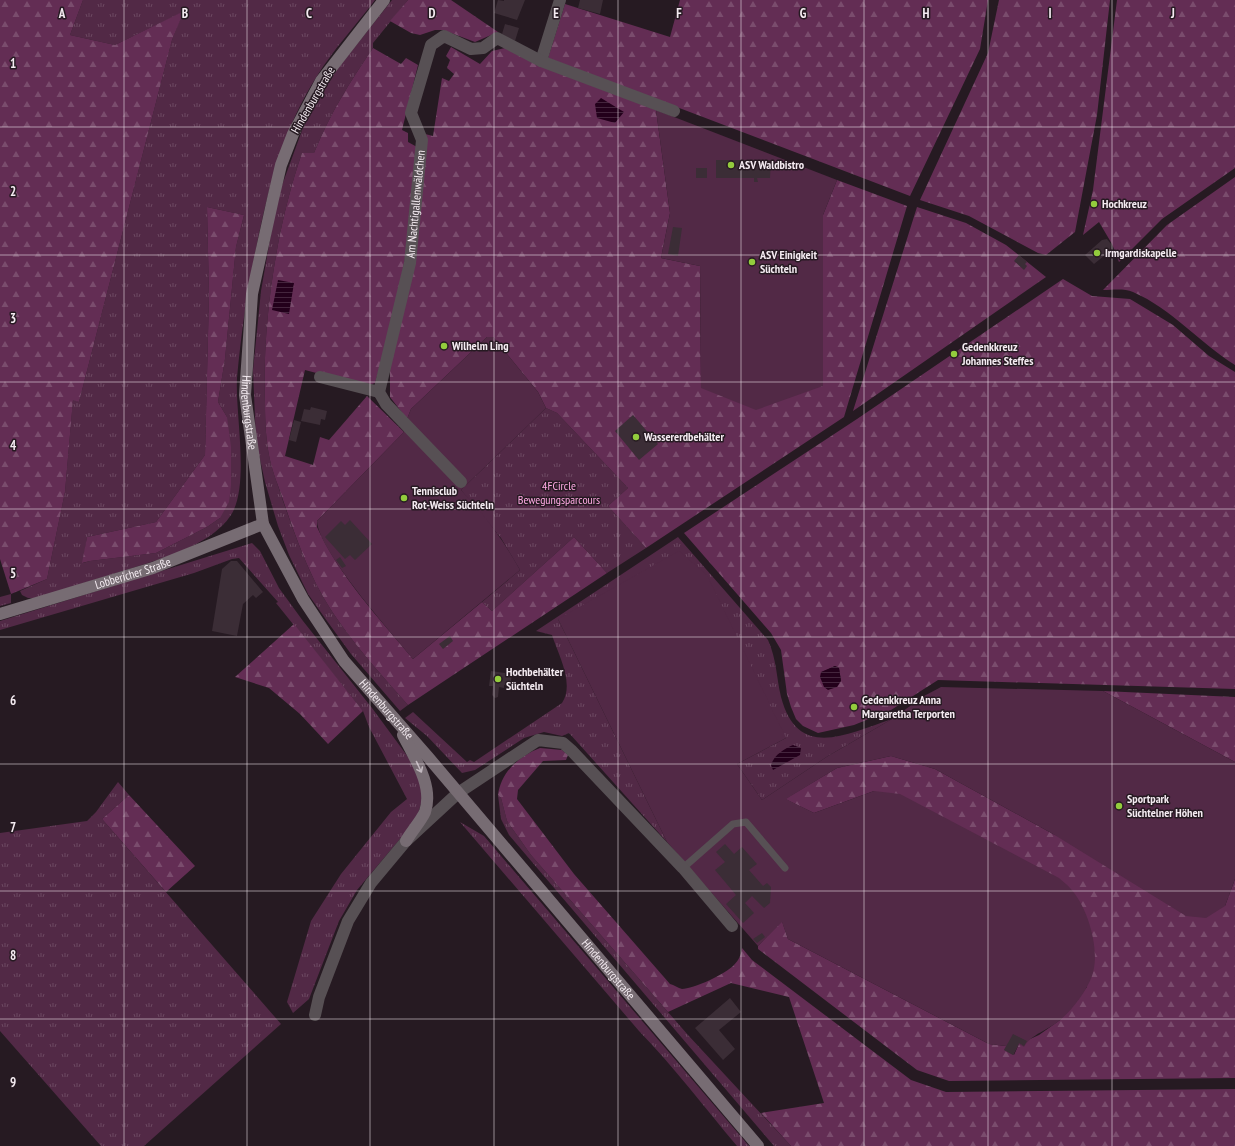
<svg xmlns="http://www.w3.org/2000/svg" width="1235" height="1146" viewBox="0 0 1235 1146" font-family="'PT Sans Narrow',sans-serif">
	<defs>
		<pattern id="grass-tufts" width="24" height="20" patternUnits="userSpaceOnUse"><rect width="24" height="20" fill="#522946"/><path d="M3 7l-1-3M5 7V3M7 7l1-3M15 17l-1-3M17 17v-4M19 17l1-3" fill="none" stroke="#6c4861"/></pattern>
		<pattern id="forest-firs" width="22" height="20" patternUnits="userSpaceOnUse"><rect width="22" height="20" fill="#632d54"/><path d="M5 1l3.5 6h-7zM16 11l3.5 6h-7z" fill="#7a4c6d"/></pattern>
		<pattern id="water-rules" width="6" height="5" patternUnits="userSpaceOnUse"><rect width="6" height="5" fill="#23001b"/><path d="M0 2.5h6" fill="none" stroke="#44253d"/></pattern>
	</defs>
	<rect width="100%" height="100%" fill="#261a22"/>
	<path fill="url(#grass-tufts)" fill-rule="evenodd" d="M83,0H375C356,25 333,50 317,76C283,129 268,188 256,249C247,291 241,335 237,378C235,414 250,485 231,515C209,549 149,562 113,574C87,582 61,590 36,598H28L22,595L20,591L47,579L65,492L73,399L79,402L172,40L183,12L115,45L70,35ZM207,207L244,215L236,247L225,359L218,402L227,417L220,518L207,527L156,553L90,561L83,563L87,537L156,522L205,455L209,295Z
		M392,0H408L373,43V48C349,83 330,114 314,153H302C276,228 262,324 265,403C265,422 266,442 270,460C273,474 279,487 283,501C294,532 305,564 321,593C343,633 378,671 408,705L400,711L351,654L327,621L308,594L289,555L278,526L265,482L256,441L253,370L261,291L277,199L304,125L332,76Z
		M546,408L557,413L628,488L608,506L646,548L607,573L574,537L492,611L482,602L520,570L501,538L461,490Z
		M678,537L768,640C777,661 776,676 781,697C798,761 847,734 892,719L828,756L762,800L737,764L786,738L558,619L667,842L569,733L562,736L544,732L524,738L475,770L462,773L427,736L405,718L413,712L467,762L470,760L474,762L562,703C575,684 558,654 552,635L536,631Z
		M252,543L260,551L279,588L303,621L372,708L411,761L421,783L422,800L418,814L411,826L357,890L339,921L309,999L293,1013L287,1002L311,921L341,874L391,812L407,799L369,727L363,711L276,603L278,602L239,558L232,559L194,573L0,630V621Z
		M11,594V603L0,606V597Z
		M118,782L129,795L102,819L281,1024L144,1146H101L0,1031V833L87,821L96,812Z
		M498,795L501,798L507,821L531,855L688,1035L791,1146H774L509,835L501,819Z
		M460,822L484,836L749,1146H737C705,1108 674,1067 639,1031Z"/>
	<path fill="url(#forest-firs)" fill-rule="evenodd" d="M0,0H83L70,35L115,45L184,11L172,40L79,402L73,400L65,492L47,579L11,594L0,559Z
		M408,0H451L498,32L475,42L443,30H435L420,35L411,33L390,21Z
		M680,0H988L980,49L910,196L548,58L565,4L670,37Z
		M999,0H1110L1097,115L1075,232L1046,255L1038,253L969,216L920,200L988,53Z
		M1117,0H1235V168L1162,219L1119,262L1112,244L1099,222L1083,235L1093,190Z
		M451,47L480,64L492,51L505,48L656,110L670,213L661,258L700,266L701,388L823,386V215L837,180L907,206L844,417L646,548L608,506L628,488L557,413L546,408L538,392L493,337H487L411,409L407,419L390,397V363L425,134L433,136L442,78L449,81L454,74L447,68L450,60L446,56Z
		M373,48L401,64L406,58L418,65L402,130L408,133V142L417,147L410,228L397,306L375,383L366,386L305,370L285,456L313,465L320,437L329,440L367,396L404,432L317,521V527C339,576 379,618 413,659L482,602L492,611L574,537L607,573L408,705C378,671 343,633 321,593C305,564 294,532 283,500C279,487 273,474 270,460C266,442 265,422 265,403C262,324 276,228 302,153H314C330,114 349,83 373,48Z
		M1235,177V365C1200,343 1172,309 1133,292C1124,288 1112,290 1103,290L1167,225Z
		M207,207L244,215L236,247L225,359L218,402L227,417L231,447V485L229,502L220,518L207,527L156,553L90,561L82,563L87,537L156,522L205,455L209,295Z
		M917,207L966,223L1006,245L1046,277L853,411Z
		M1063,279L1092,296L1130,299L1173,325L1209,356L1235,372V689L938,680L891,710L854,725L818,733L803,726L796,719L791,707L787,694L781,650L771,633L684,533L857,419ZM835,666L839,668L841,681L822,672Z
		M294,624L363,711L328,744L300,714L269,688L235,677Z
		M1103,691L1235,697V762Z
		M540,748L562,750L568,755L566,760L543,761L518,790L517,799L574,874L670,984C674,985 678,988 682,989C693,989 726,974 734,965C739,960 741,955 742,948L752,960L911,1080L946,1092L1235,1089V1146H791L761,1113L824,1103L789,997L731,983L668,1012L531,855L507,821L501,798L498,795C501,772 519,756 540,748Z
		M891,756L935,769L1053,834L1225,906L1235,879V1078L949,1081L917,1070L758,949V946L782,921L788,939L989,1044L1006,1046L1014,1055L1019,1044L1039,1035L1060,1020L1087,987L874,791L814,813L785,799L837,768Z
		M129,795L195,866L166,892L102,819Z"/>
	<path fill="#522946" d="M656,110L837,180L823,215V386L756,410L701,388L700,266L661,258L670,213Z
		M487,337H493L538,392L546,408L461,490C485,515 504,541 520,570L413,659C392,633 318,551 317,521L404,432L407,419L411,409Z
		M679,551L707,575L786,738L737,764L762,800L828,756L892,719L924,696L941,687L1103,691L1235,762V879L1225,906L1206,918L1186,916L1053,834L935,769L891,756L837,768L786,799L814,813L874,791L900,794L1059,878C1062,881 1067,884 1070,888C1088,907 1101,951 1092,976C1086,992 1073,1009 1060,1020C1049,1030 1031,1034 1024,1047L1019,1044L1013,1055L1004,1050L1006,1046L989,1044L788,939L782,922L758,946L667,842L558,619Z"/>
	<path fill="url(#water-rules)" d="M601,98L624,112L615,123L597,118L595,104Z
		M278,280L294,283L289,314L272,310Z
		M835,666L839,668L841,681L837,687L828,690L824,687L820,677L821,672Z
		M793,745L801,748L800,755L773,770L771,765C774,755 784,749 793,745Z"/>
	<path fill="#3b2d36" d="M498,0L504,1V0H525L517,20L494,13Z
		M580,0H603L600,14L578,8Z
		M505,24L519,28L515,41L502,34Z
		M716,160H771L770,178H757L758,182H754V178H716Z
		M696,168H707V178H696Z
		M673,227L682,228L678,256L668,254Z
		M1107,239L1111,244L1110,251L1094,264L1085,255L1102,240Z
		M1019,255L1027,262L1025,264L1027,266L1024,270L1014,261Z
		M311,407L327,411L325,420L321,419L320,425L301,421L304,409L310,410Z
		M633,415L658,444L639,460L615,431Z
		M294,420L301,422L296,442L289,440Z
		M350,520L372,544L355,560L350,555L345,559L325,537L341,521L345,525Z
		M340,557L346,566L342,568L336,560Z
		M231,561H237L263,592L256,598L253,595L243,604L237,636L212,631L222,569Z
		M450,636L453,641L443,649L439,644Z
		M491,671L512,674L510,686L504,685V688L499,687L498,697L495,698L492,695L493,686H489Z
		M725,844L734,854L742,847L757,864L749,870L763,886L767,883L771,887L770,903L764,908L752,896L745,903L754,913L743,923L726,904L736,895L715,870L725,862L716,852Z
		M762,933L765,937L757,943L753,939Z
		M730,998L741,1012L719,1030L735,1049L723,1060L695,1028Z
		M1013,1034L1027,1041L1024,1046L1019,1043L1013,1055L1004,1050Z"/>
	<g fill="none" stroke-linecap="round" stroke-linejoin="round">
		<path stroke="#575054" stroke-width="7" d="M683,868L733,824L746,822L785,868"/>
		<g stroke="#575054" stroke-width="12">
			<path d="M541,61L560,0"/>
			<path d="M320,377L379,392"/>
			<path id="s1" d="M461,482L386,404L379,392L410,263L422,140L411,113L431,45L444,36L471,49L483,48L497,38L541,61L674,111"/>
			<path d="M315,1015L319,997L348,921L371,883L406,841L458,793L538,740L563,743L571,750L683,868L732,926"/>
		</g>
		<g stroke="#776c73" stroke-width="12">
			<path id="s2" d="M384,0L321,81L293,134L281,165L273,199L252,294L245,395L263,524L303,599L344,661L428,757L758,1146"/>
			<path id="s3" d="M0,614L153,568L263,524"/>
			<path d="M403,735C414,757 434,786 425,812C421,821 411,832 406,841"/>
		</g>
	</g>
	<defs><path id="oneway-shaft" d="M-6 0H5M1.5-3L5.5 0L1.5 3" fill="none" stroke-width="1.6" stroke-linecap="round" stroke-linejoin="round"/></defs>
	<use stroke="#c2b8bf" href="#oneway-shaft" transform="translate(419 767) rotate(65)"/>
	<path fill="none" stroke="#f4ebf1" stroke-width="1" stroke-opacity="0.55" d="M124,0V1146M247,0V1146M370,0V1146M494,0V1146M618,0V1146M741,0V1146M864,0V1146M988,0V1146M1112,0V1146M0,127H1235M0,255H1235M0,382H1235M0,509H1235M0,637H1235M0,764H1235M0,891H1235M0,1019H1235"/>
	<g fill="#93cc3d" stroke="#261a22" stroke-width="1.5">
		<circle cx="731" cy="165" r="4"/>
		<circle cx="1094" cy="204" r="4"/>
		<circle cx="1097" cy="253" r="4"/>
		<circle cx="752" cy="262" r="4"/>
		<circle cx="444" cy="346" r="4"/>
		<circle cx="954" cy="354" r="4"/>
		<circle cx="636" cy="437" r="4"/>
		<circle cx="404" cy="498" r="4"/>
		<circle cx="498" cy="679" r="4"/>
		<circle cx="854" cy="707" r="4"/>
		<circle cx="1119" cy="806" r="4"/>
	</g>
	<g text-anchor="middle" stroke-width="3" stroke-linejoin="round" paint-order="stroke">
		<g font-size="12" fill="#f4ebf1" stroke="#261a22">
			<text transform="translate(313 100) rotate(-60)" y="4">Hindenburgstraße</text>
			<text dy="4" stroke="none"><textPath href="#s1" startOffset="314">Am Nachtigallenwäldchen</textPath></text>
			<text dy="4" stroke="none"><textPath href="#s2" startOffset="447">Hindenburgstraße</textPath></text>
			<text dy="4" stroke="none"><textPath href="#s3" startOffset="139">Lobbericher Straße</textPath></text>
			<text dy="4" stroke="none"><textPath href="#s2" startOffset="783">Hindenburgstraße</textPath></text>
			<text dy="4" stroke="none"><textPath href="#s2" startOffset="1125">Hindenburgstraße</textPath></text>
		</g>
		<g font-size="12" font-weight="bold" fill="#f4ebf1" stroke="#261a22" text-anchor="start">
			<text x="739" y="169">ASV Waldbistro</text>
			<text x="1102" y="208">Hochkreuz</text>
			<text x="1105" y="257">Irmgardiskapelle</text>
			<text x="760" y="259">ASV Einigkeit<tspan x="760" dy="14">Süchteln</tspan></text>
			<text x="452" y="350">Wilhelm Ling</text>
			<text x="962" y="351">Gedenkkreuz<tspan x="962" dy="14">Johannes Steffes</tspan></text>
			<text x="644" y="441">Wassererdbehälter</text>
			<text x="412" y="495">Tennisclub<tspan x="412" dy="14">Rot-Weiss Süchteln</tspan></text>
			<text x="506" y="676">Hochbehälter<tspan x="506" dy="14">Süchteln</tspan></text>
			<text x="862" y="704">Gedenkkreuz Anna<tspan x="862" dy="14">Margaretha Terporten</tspan></text>
			<text x="1127" y="803">Sportpark<tspan x="1127" dy="14">Süchtelner Höhen</tspan></text>
		</g>
		<g font-size="12" fill="#fea9e3" stroke="#261a22">
			<text x="559" y="490">4FCircle<tspan x="559" dy="14">Bewegungsparcours</tspan></text>
		</g>
	</g>
	<g font-size="13" text-anchor="middle" font-weight="bold" fill="#f4ebf1" stroke="#261a22" stroke-width="3" stroke-linejoin="round" paint-order="stroke">
		<text x="62" y="18">A</text>
		<text x="185" y="18">B</text>
		<text x="309" y="18">C</text>
		<text x="432" y="18">D</text>
		<text x="556" y="18">E</text>
		<text x="679" y="18">F</text>
		<text x="803" y="18">G</text>
		<text x="926" y="18">H</text>
		<text x="1050" y="18">I</text>
		<text x="1173" y="18">J</text>
		<text x="13" y="68">1</text>
		<text x="13" y="196">2</text>
		<text x="13" y="323">3</text>
		<text x="13" y="450">4</text>
		<text x="13" y="578">5</text>
		<text x="13" y="705">6</text>
		<text x="13" y="832">7</text>
		<text x="13" y="960">8</text>
		<text x="13" y="1087">9</text>
	</g>
</svg>
